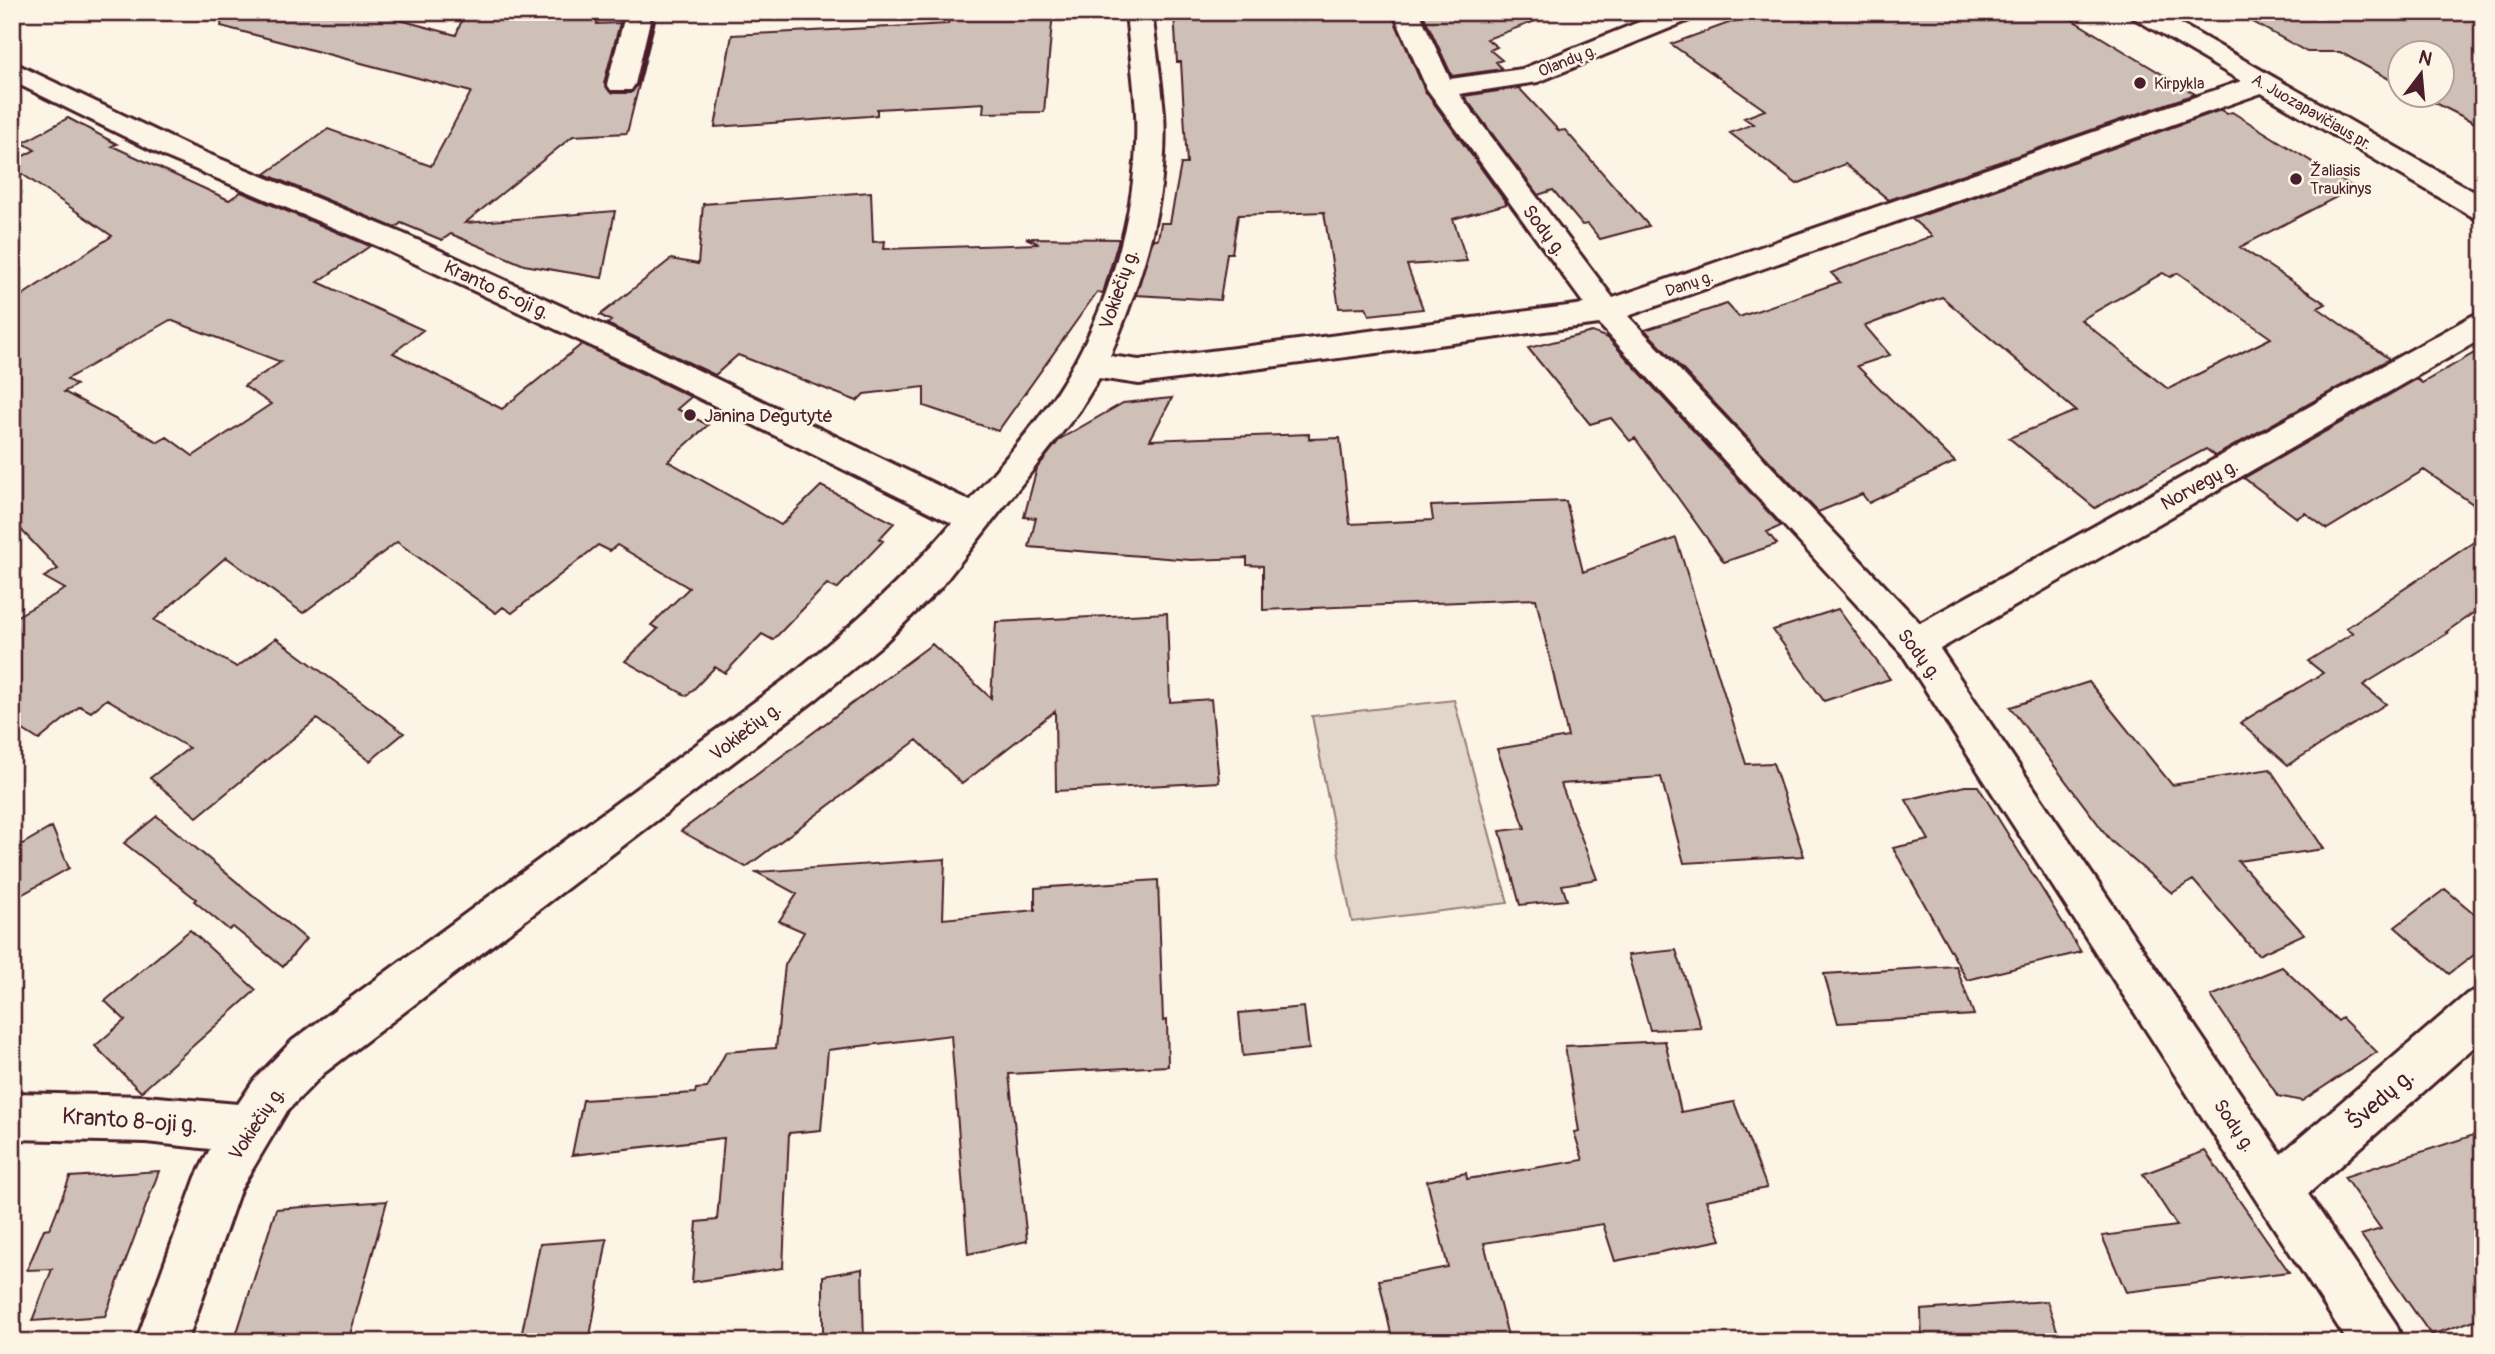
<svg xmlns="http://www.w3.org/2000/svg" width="2495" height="1354" viewBox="0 0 2495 1354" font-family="Pangolin,sans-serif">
	<rect width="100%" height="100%" fill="#fcf5e5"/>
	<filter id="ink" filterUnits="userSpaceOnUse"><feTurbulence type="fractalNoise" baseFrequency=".0143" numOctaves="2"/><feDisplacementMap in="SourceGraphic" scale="14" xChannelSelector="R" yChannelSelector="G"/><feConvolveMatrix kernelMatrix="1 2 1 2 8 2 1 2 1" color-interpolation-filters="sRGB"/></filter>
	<g filter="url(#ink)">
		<path fill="#e2d5ca" stroke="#967a7a" stroke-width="2" d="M1454,700L1508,903L1352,922L1312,716Z"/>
		<path fill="#cfc0b7" stroke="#4a1f2b" stroke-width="2" fill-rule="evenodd" d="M223,12H370L456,35L465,12H510L506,21L599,15L597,24L620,23L604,83L611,93H631L637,85L653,21H655L627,133L573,136L465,223L615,211L602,278L524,265L451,234L442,240L401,223L395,228L265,174L328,129L431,166L471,92L221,26Z
			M985,12H1053L1044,112L983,113L984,103L877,109V115L869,116L715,127L732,35L948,24L949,15H985Z
			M1174,12H1391L1425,91L1507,204L1453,219L1467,261L1407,265L1423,309L1369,315L1366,307L1339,308L1324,212L1238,215L1232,253H1227L1220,300L1136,295L1153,239H1158L1161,223H1170L1181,164H1187L1181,62H1177Z
			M1422,12H1545L1546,17L1487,39L1497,47L1490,50L1502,60L1496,62L1502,69L1452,76Z
			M1759,12H2059L2195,94L1889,200L1845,164L1797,184L1730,133L1753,124L1744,118L1765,110L1671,44Z
			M2235,12H2483V127L2418,94H2442V52H2400V85L2340,52H2307Z
			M1519,88L1559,131L1565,130L1649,226L1600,239L1588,224L1582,225L1553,190L1538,195L1464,96Z
			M2221,110L2227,114L2232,112L2354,188L2240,247L2326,304L2318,308L2389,359L2215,456L2206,449L2095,508L2009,438L2076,411L1942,297L1865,326L1890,355L1857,366L1955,462L1869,503L1862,494L1818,512L1645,330L1727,304L1739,317L1840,282L1831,273L1932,236L1912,219ZM2163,273L2170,277L2178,273L2271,338L2168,389L2081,320Z
			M68,118L117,144L112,146L229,200L241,192L370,246L318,282L423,330L393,353L502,409L582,344L691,397L677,409L708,425L668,461L781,525L821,486L894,523L879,539L883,541L837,589L827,584L773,640L762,634L725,673L715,667L687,696L625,661L658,629L651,625L689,588L617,545L610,551L598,545L512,613L503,607L496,613L397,542L303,613L226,557L154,620L237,667L276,638L404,733L370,761L317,719L197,817L150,778L189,748L107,699L91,712L80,706L39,740L12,723V619L65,589L44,577L58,569L12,520V302L112,236L12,167V162L35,150L23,143ZM170,320L281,362L244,386L271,404L193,456L167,437L158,442L64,392L76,385L67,379Z
			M871,192L873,242L885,241L884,249L1039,244L1026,238L1119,239L1103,293L1097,292L998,431L924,406V387L864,394L857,401L738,355L715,375L607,324L611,321L600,315L671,259L698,264L703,204Z
			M1592,332L1608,338L1781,526L1767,532L1777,544L1724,562L1635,438L1630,441L1611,418L1590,424L1528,348Z
			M2483,348V511L2424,470L2327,529L2305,513L2297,518L2244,478L2417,379L2422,383Z
			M1172,398L1150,440L1309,434V439L1340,438L1350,524L1433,520L1431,506L1566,501L1583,572L1676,538L1746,764L1773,763L1804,856L1684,863L1661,777L1561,784L1597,879L1562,885L1567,900L1520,905L1500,831L1525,828L1497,749L1568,737L1536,599L1263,610V566L1247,565V558L1191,560L1029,547L1036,518L1024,517L1037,468L1060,439L1123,403Z
			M2483,536V606L2446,632L2448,633L2363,685L2386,704L2288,765L2240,723L2323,673L2308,661L2353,633L2346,628Z
			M1838,609L1890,679L1824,701L1773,630Z
			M1167,613L1170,702L1211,699L1219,782L1056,791L1055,711L962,784L917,740L746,867L681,831L932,644L991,698L996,622Z
			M2089,682L2172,785L2270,769L2324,849L2238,861L2304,934L2258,955L2193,880L2172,893L2111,841L2010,707Z
			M1965,786H1978L2081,952L1967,980L1893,848L1929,840L1906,800Z
			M157,816L306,939L283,967L233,927L229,930L194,901L196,899L124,843Z
			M52,827L69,868L12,900V850Z
			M945,859L943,919L1035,910V888L1158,880L1163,1021L1167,1020L1168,1066L1009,1074L1027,1241L968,1254L951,1035L828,1050L821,1130L789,1133L783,1268L692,1282L697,1222L717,1220L724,1138L572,1155L583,1100L695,1093L696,1089L707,1088L726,1052L776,1048L785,965L804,932L779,921L797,894L756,872Z
			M2445,889L2483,921V948L2449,974L2395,927Z
			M190,930L256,990L141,1092L95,1046L125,1020L105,1001Z
			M1676,950L1701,1028L1650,1030L1628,955Z
			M1956,966L1974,1015L1838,1023L1824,974Z
			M2282,967L2338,1021L2342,1018L2377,1052L2302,1101L2278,1096L2211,996Z
			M1304,1007L1309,1049L1243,1056L1239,1013Z
			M1665,1041L1681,1112L1734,1102L1767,1188L1706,1200L1721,1240L1615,1261L1603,1224L1484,1243L1508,1336L1475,1342H1393L1379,1280L1448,1267L1427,1181L1466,1173L1467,1179L1583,1160L1574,1132L1579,1131L1565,1046Z
			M2483,1132V1317L2431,1335L2361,1235L2381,1229L2344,1177Z
			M2205,1151L2289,1272L2126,1292L2102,1236L2177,1226L2143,1174Z
			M159,1171L105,1316L32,1321L52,1269L27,1270L44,1229L50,1228L70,1177Z
			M387,1201L348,1342H234L276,1209Z
			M607,1239L589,1342H520L540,1244Z
			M862,1269L864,1342H823V1276Z
			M2047,1301L2060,1339L1922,1342L1921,1310Z"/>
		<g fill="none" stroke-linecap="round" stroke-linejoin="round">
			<g stroke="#4a1f2b" stroke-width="6">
				<path id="minor" d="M626,12H652L635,84L631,90H611L607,84Z
					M1126,12H1152C1156,46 1161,80 1164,113C1169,199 1142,279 1110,356L1139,360L1584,304L1427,89L1393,12H1419L1450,79L1522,69L1664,12H1701L1697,17L1538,82L1459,94L1613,298L2253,77H2273L2277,83L2273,89L1628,316L1920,623L2472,316L2483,313V338L1940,649L2281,1154L2467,994L2483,987V1039L2308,1194L2396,1324L2403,1342H2348L1903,655L1599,324L1139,384L1099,378L1079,411L940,588L884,643L815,700L324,1073L287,1111L240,1190L187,1342H136L196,1177L210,1149L146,1142L12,1139V1093L146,1096L238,1104L255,1079L292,1041L787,678C847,630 902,582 952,523L626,362L382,248L166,157L12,81V62L186,145L404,234L648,346L970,501C999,465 1032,430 1057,392C1108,314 1140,207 1136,113C1134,80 1129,46 1126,12Z"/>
			</g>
			<g stroke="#4a1f2b" stroke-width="6">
				<path id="secondary" d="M2128,12H2160L2483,197V219L2473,217L2132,17Z"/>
			</g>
			<use href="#minor" fill="#fcf5e5" fill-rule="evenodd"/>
			<use href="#secondary" fill="#fcf5e5" fill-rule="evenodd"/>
		</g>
	</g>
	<g fill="#4a1f2b" stroke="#fcf5e5" stroke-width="2.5">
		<circle cx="2140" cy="83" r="7"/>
		<circle cx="2296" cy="179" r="7"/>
		<circle cx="690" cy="415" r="7"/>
	</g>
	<g text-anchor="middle" stroke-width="5" stroke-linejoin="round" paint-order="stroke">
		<g font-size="16" fill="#4a1f2b" stroke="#fcf5e5">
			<text transform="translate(1567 60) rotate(-22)" y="6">Olandų g.</text>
			<text transform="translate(2312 111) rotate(30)" y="6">A. Juozapavičiaus pr.</text>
			<text transform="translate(1689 283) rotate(-19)" y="6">Danų g.</text>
		</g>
		<g font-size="16" fill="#4a1f2b" stroke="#fcf5e5" text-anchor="start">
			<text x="2154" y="89">Kirpykla</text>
			<text x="2310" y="176">Žaliasis<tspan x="2310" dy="18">Traukinys</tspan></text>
		</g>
		<g font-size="19" fill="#4a1f2b" stroke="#fcf5e5">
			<text transform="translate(1545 230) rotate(53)" y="7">Sodų g.</text>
			<text transform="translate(497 289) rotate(25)" y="7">Kranto 6-oji g.</text>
			<text transform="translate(1118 289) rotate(-71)" y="7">Vokiečių g.</text>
			<text transform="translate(2199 484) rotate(-29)" y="7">Norvegų g.</text>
			<text transform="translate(1920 654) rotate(53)" y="7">Sodų g.</text>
			<text transform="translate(745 731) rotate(-37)" y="7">Vokiečių g.</text>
			<text transform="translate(256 1123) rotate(-56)" y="7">Vokiečių g.</text>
			<text transform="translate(2235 1125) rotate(56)" y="7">Sodų g.</text>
		</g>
		<g font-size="19" fill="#4a1f2b" stroke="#fcf5e5" text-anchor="start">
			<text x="704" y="422">Janina Degutytė</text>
		</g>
		<g font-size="23" fill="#4a1f2b" stroke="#fcf5e5">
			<text transform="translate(2380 1099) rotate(-41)" y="8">Švedų g.</text>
			<text transform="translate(130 1120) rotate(4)" y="8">Kranto 8-oji g.</text>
		</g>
	</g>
	<rect width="2495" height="1354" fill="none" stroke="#fcf5e5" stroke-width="42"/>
	<rect x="21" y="21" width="2453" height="1312" fill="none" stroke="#4a1f2b" stroke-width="2.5" filter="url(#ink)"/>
	<g transform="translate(2421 74) rotate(16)"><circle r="33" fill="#fcf5e5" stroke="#b59f9b" stroke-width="2"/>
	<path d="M0-5L12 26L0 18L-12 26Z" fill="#4a1f2b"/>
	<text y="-10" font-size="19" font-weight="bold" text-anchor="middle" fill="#4a1f2b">N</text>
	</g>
</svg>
